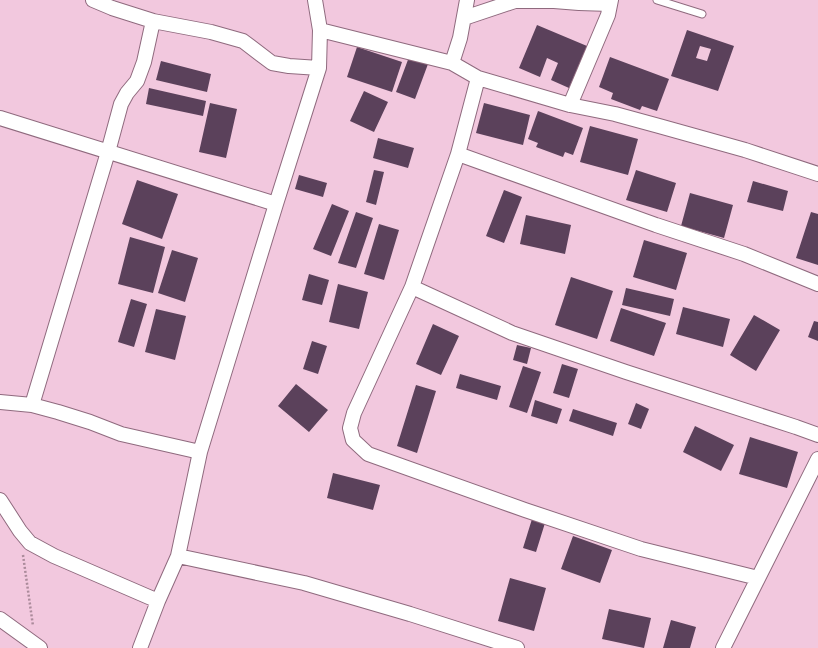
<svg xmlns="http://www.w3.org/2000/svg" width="818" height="648" viewBox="0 0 818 648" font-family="Merriweather,serif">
	<rect width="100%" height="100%" fill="#f2c8de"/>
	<path fill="#5b415b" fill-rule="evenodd" d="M537,25L587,46L569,88L551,80L558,63L547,58L540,77L519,68Z
		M687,30L734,46L718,91L671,76ZM700,46L711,49L707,61L696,58Z
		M357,47L402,62L392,92L347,77Z
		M409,57L428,64L415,99L396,92Z
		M610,57L669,79L657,111L642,106L640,110L611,99L613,93L599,87Z
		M161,61L211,74L207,92L156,80Z
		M149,88L206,101L203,116L146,104Z
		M364,91L388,102L374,132L350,121Z
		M210,103L237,109L226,158L199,152Z
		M484,103L530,115L523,145L476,133Z
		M538,111L583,128L573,155L565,152L563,157L536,147L538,143L528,139Z
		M590,126L638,139L628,175L580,162Z
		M378,138L414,148L408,168L373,158Z
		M374,170L384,172L376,205L366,202Z
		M636,170L676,183L667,212L626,200Z
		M299,175L327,183L323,197L295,189Z
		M137,180L178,194L162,239L122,224Z
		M753,181L788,191L783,211L747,202Z
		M504,190L522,197L504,243L486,236Z
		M690,193L733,205L724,238L681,226Z
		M332,204L349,211L331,256L313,249Z
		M356,212L373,218L356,268L338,263Z
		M811,212L818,214V265L796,258Z
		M526,215L571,225L565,254L520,244Z
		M379,224L399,230L384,280L364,274Z
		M130,237L165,247L153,293L118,284Z
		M644,240L687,253L676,290L633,277Z
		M172,250L198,258L185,302L158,293Z
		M309,274L329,280L322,305L302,300Z
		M571,277L613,291L597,339L555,325Z
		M338,284L368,292L359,329L329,322Z
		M626,288L674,299L670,316L622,305Z
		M131,299L147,304L134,347L118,342Z
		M683,307L730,319L723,347L676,334Z
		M621,308L666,323L654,356L610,341Z
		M156,309L186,316L175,360L145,352Z
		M754,315L780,330L756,371L730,355Z
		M814,321L818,322V341L808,337Z
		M433,324L459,336L441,375L416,364Z
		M312,341L327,346L318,374L303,369Z
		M517,345L531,348L527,364L513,360Z
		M562,364L578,369L569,398L553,393Z
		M523,366L541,372L527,413L509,407Z
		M460,374L501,386L497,400L456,388Z
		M296,384L328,410L309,432L278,406Z
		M416,385L436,391L417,453L397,446Z
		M535,400L562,409L557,424L531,416Z
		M636,403L649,409L641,429L628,424Z
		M573,409L617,423L613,436L569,421Z
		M695,426L734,445L721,471L683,452Z
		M750,437L798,452L787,488L739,474Z
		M333,473L380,485L373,510L327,498Z
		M532,519L545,523L536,552L523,548Z
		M573,536L612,550L600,583L561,569Z
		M510,578L546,588L534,631L498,621Z
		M609,609L651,618L644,648L602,639Z
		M671,620L696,627L690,648H663Z"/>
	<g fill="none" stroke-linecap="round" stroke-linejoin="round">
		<g stroke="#8f6a7e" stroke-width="9">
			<path id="service" d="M657,0L702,14"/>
		</g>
		<g stroke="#8f6a7e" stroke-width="16">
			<path id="minor" d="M93,0L112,8L153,21L211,32L243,41L272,63L289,66L319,68
				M315,0L320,30
				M464,18L515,1H554L579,3L610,4
				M153,21L144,62L137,81L127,93L121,104L108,152L32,405L58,412L90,422L121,434L200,452
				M452,63L460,38L467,0
				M478,78L570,105L615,114L659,126L745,150L818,174
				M570,105L608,15L611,0
				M0,118L276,204
				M458,154L656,225L744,254L818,284
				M412,287L512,333L626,372L796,427L818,435
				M0,402L32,405
				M0,500L20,531L30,543L54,556L158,601
				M178,556L304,583L410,614L517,648
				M0,619L40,648
				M140,648L158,601L178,556L200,452L276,204L319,68L320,30L452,63L478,78L458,154L412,287L354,413L350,428L353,440L368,454L525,510L641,549L758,578
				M723,648L818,459"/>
		</g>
		<path stroke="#ab8b9b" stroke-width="2.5" stroke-dasharray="2 2" stroke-linecap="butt" d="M23,555L33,626"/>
		<use href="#service" stroke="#fff" stroke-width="7"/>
		<use href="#minor" stroke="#fff" stroke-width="14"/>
	</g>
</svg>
